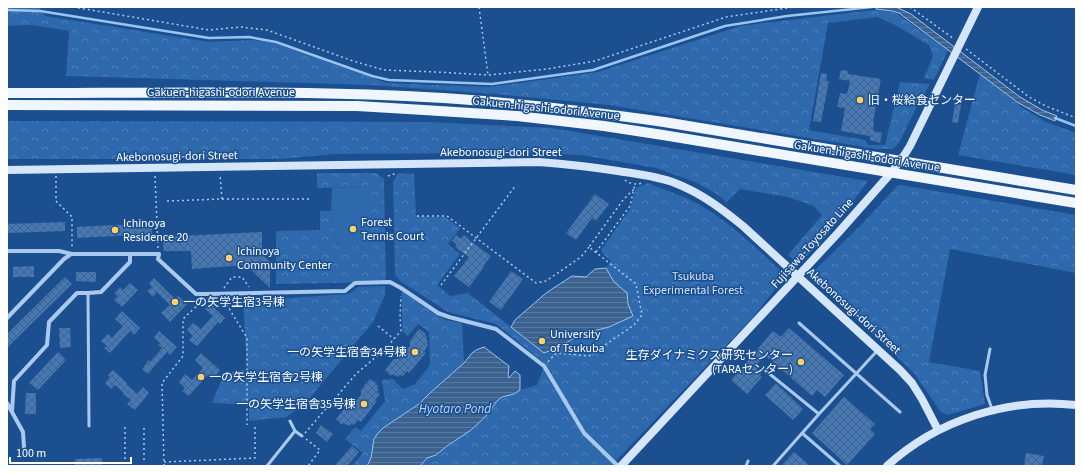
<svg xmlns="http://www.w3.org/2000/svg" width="1083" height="473" viewBox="0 0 1083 473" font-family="'Source Sans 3','Noto Sans JP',sans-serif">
	<defs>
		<pattern id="forest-crowns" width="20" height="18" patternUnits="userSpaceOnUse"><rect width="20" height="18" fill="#2e69ad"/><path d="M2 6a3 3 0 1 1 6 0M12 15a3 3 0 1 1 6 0" fill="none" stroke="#4d80b9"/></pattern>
		<pattern id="water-rules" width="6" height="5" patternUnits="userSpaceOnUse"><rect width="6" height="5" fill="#3c6290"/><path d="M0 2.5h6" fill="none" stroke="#597aa1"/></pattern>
		<pattern id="building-cross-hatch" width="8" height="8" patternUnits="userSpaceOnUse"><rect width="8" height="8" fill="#4478b7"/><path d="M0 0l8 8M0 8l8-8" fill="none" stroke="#486282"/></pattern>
	</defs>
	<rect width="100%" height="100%" fill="#1b4f8f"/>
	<path fill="url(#forest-crowns)" d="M7,7H39L45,16L209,42L254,40L274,43L387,83L489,87L598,72L740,26L865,11L879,10L896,13L948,50L934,80L924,78L933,56L929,45L895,25L877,17L828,23L809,130L865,140L868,145H885L900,82L930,84L916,108L899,143L893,149H876L609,105L494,94L372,85L66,76L69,31L32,25L7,26Z
		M980,74L1023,108L1046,122L1076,133V175L958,155Z
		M7,121L427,122L552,128L868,181L829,233L803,260L795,261L788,255L822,215L814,206L788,197L740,189L727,202L715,193L695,182L656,168L581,155L534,153L336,154L280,159H7Z
		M317,173H376L384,179L386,282L276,284V231L320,230V211H331L337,247L370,187L317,188Z
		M399,173L414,174L416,216L445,217L460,228L448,244L460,254L437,285L450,296L468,293L544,353L557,348L581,334L609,327L632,316L628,304L627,293L614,282L606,268L611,261L604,255L601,250L630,209L636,188L648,183C667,191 688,197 705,208C733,225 757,249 781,271L784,278L753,317L611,466H420L427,458L436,455L447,446L471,430L486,416L497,401L502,397L514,394L520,390L537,385L544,366L542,361L496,324L448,312L400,281L395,275L393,181Z
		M898,185H901L1076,215V273L950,249L929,362L980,371L985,404L948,415L941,412L913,372L810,275L861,225Z
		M385,286V295L373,322L304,405L286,417L249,421V405L212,403L224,374L247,369L243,301L349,294L358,287Z
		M403,292L430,311L446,320L462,323L464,363L430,393L419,404L383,428L374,439L371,458L367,466H352L363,453L345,439L355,427L361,431L385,401L382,380L393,379L403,389L415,384L430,365L429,332L418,324L408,336L403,332L402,317V293Z"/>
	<path fill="#2e69ad" d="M370,187L371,246L337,247L331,211L332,188Z"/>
	<path fill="url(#water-rules)" stroke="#9cc4f0" d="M876,7H896L911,14L1020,97L1042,110L1057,116L1055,121L1040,115L1017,102L899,13L892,11L876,9Z
		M606,268L614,282L627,293L628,304L633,316L609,327L581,334L559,347L544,353L511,327L515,320L546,293L572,276L586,277L595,269Z
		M484,347L509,366L508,376L509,378L515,371L520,375V390L514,394L502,397L497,401L486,416L471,430L447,446L436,455L427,458L420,466H367L371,458L374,439L378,433L383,428L419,404L430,393L464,363L472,353L476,350Z"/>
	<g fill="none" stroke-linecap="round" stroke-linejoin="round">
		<path stroke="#9cc4f0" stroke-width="2.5" d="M7,10L40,11L209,38L249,37L276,42L372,76L389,80L492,84L593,70L725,26L787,16L872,7
			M1055,118L1076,126"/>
	</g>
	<path fill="url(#building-cross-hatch)" d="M841,70L848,71V74L881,79L878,95L875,94L873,106L876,107L873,123H874L873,131L882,133L880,143L870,140V136L841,131L845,108L837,107L840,93L847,94L850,81L839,79Z
		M821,73L827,74L826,81H829L821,122L813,121Z
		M956,98L962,99L958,123L952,122Z
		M595,194L609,204L596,221L592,218L576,240L566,233Z
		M65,222V231L7,233V224Z
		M152,223V234L77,238V227Z
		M262,232V255L270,261V288L246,265L192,269L191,251H164L162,237Z
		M456,235L461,239L464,235L469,239V240L491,256L483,266L484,267L469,287L454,276L469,257L455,247L457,245L452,241Z
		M34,266V277H13V267Z
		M511,271L523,279L501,310L489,302Z
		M76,272H96V282L76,281Z
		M65,277L72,284L7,348V334Z
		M154,278L175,299L178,296L187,304L170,322L161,313L170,305L157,292L153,297L147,291L152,287L149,283Z
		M130,283L138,290L122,307L114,300L118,296L114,293L120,287L123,290Z
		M210,304L225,318L220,324L218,322L197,346L189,340L193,336L187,330L193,323L201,329L213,316L205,309Z
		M122,311L140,328L134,335L130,331L110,353L104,348L107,346L101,341L108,334L112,338L123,326L115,319Z
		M59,328H70L71,347L60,348Z
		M789,328L844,375L825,397L817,390L812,396L765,355L755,367L761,373L760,375L762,377L747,394L731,380L773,331L781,337Z
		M419,329L426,334L425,335L427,337L426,339L428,341L427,344L428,345L424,352L426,353L409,373L407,371L403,376L400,375L398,377L396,375L395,376L392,374L391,376L385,370L394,359H399L410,346V341Z
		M159,331L177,347L170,355L167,352L148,374L142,369L149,360L150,362L162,348L158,345L160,343L154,338Z
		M58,352L66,360L38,390L29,383Z
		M201,353L220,370L213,379L208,375L189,396L182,391L185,388L179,382L185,374L192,380L203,368L195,360Z
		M113,370L127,383L126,384L137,394L143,387L149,393L135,410L127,404L131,400L123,394L124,393L115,385L111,389L105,383L110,377L108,375Z
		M370,379L377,383L376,384L378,386L377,388L379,390L377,392L380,394L375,400L377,401L361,422L358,420L354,425L351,424L349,426L347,424L346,425L343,423L342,425L336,419L345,408H350L361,395V390Z
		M776,383L803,409L793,420L765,395Z
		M26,393H36V414H25Z
		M844,397L875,424L870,429L875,434L847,465L812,433Z
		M321,425L333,434L327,442L316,433Z
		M352,446L359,452L347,466H334Z
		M794,452L810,466H781Z
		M1026,453L1044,456L1042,466H1024Z
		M102,458V466H75V459Z"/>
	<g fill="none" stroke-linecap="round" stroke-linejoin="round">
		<path stroke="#a9c9ee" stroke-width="1.5" stroke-dasharray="2 3" stroke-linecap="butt" d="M73,7L209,30L240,27L267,30L353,61L384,70L436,72L488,75L547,69L595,61L726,17L794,7
			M479,7L488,75
			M910,7L954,39
			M966,49L1029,97L1046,106L1076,118
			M56,176V201L72,217V248
			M155,176L158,248
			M388,176L394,174L397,172
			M625,180C629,184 637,185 642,183
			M222,199H311
			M167,201L222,199L220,175
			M417,216H447L536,283L546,281L581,257L589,247
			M596,252L630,206L635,184
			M441,285L516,185
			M224,288L232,277H242L249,287
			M224,300L247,338V425
			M378,326L394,339
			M548,362L556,353L589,356L634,325L642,315L636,284L589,247L623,200L634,189
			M125,427V463
			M144,428V460
			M305,433L356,374L385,349L401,331L400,317L401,296
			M306,439L320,450L308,466
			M164,462L255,458V425
			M164,466L162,383L183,356V319L203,300"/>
		<path stroke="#a9c9ee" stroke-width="3" d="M88,293L89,426
			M799,323L900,412
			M990,349L985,375L987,395L992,409
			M766,371L819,414
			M290,421L295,431L302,436
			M802,433L840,466
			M267,466L295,431
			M746,466L748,461
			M773,466L819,414L877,351"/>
		<path stroke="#a9c9ee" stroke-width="4" d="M7,251H59L72,254H159L158,259L196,294H208L345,291L355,283L390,282L401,288L438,313L449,317L496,329L544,366L584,433L618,466
			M7,318L64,259L71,254
			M7,403L23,432L24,447
			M12,411L14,381L47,345L49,322L77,293H88L101,292L130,262V254"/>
		<path stroke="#d6e6fa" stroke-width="8" d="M7,170L539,162C565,164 592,167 618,171C637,174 657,176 675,183C701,193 722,209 743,226L900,370L912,383L922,399L938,430
			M621,466L838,233L891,173L905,154L910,146L978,7
			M887,466C937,420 1009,397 1076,405"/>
		<path stroke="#f0f6ff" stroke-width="10" d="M7,93C146,93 285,90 424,97C505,101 584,111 664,122L1076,190
			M7,105L357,106L424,110L517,116L604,126L663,135L1076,203"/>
	</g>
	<g fill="#ffd166" stroke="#1b4f8f" stroke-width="1.5">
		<circle cx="860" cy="100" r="4"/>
		<circle cx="353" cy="229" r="4"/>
		<circle cx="115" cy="230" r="4"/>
		<circle cx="229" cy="258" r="4"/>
		<circle cx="175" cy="302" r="4"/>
		<circle cx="542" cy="341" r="4"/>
		<circle cx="415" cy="352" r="4"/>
		<circle cx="801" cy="362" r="4"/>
		<circle cx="201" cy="377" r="4"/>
		<circle cx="364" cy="404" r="4"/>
	</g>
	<g text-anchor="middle" stroke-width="3" stroke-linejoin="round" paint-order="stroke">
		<g font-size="12" fill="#fff" stroke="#1b4f8f">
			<text x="221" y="96">Gakuen-higashi-odori Avenue</text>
			<text transform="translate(546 108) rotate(6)" y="4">Gakuen-higashi-odori Avenue</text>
			<text x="501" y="156">Akebonosugi-dori Street</text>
			<text transform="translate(177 156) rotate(-1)" y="4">Akebonosugi-dori Street</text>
			<text transform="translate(867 156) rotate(9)" y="4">Gakuen-higashi-odori Avenue</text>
			<text transform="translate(812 243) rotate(-48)" y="4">Fujisawa-Toyosato Line</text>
			<text transform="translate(854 311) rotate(42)" y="4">Akebonosugi-dori Street</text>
		</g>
		<g font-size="12" fill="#fff" stroke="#1b4f8f" text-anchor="start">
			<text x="868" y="104">旧・桜給食センター</text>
			<text x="361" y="226">Forest<tspan x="361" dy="14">Tennis Court</tspan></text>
			<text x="123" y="227">Ichinoya<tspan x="123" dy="14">Residence 20</tspan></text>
			<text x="237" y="255">Ichinoya<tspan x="237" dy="14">Community Center</tspan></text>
			<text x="183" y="306">一の矢学生宿3号棟</text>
			<text x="550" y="338">University<tspan x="550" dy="14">of Tsukuba</tspan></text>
			<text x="407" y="356" text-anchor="end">一の矢学生宿舎34号棟</text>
			<text x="793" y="359" text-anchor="end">生存ダイナミクス研究センター<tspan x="793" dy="14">(TARAセンター)</tspan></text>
			<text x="209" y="381">一の矢学生宿舎2号棟</text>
			<text x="356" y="408" text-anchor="end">一の矢学生宿舎35号棟</text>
		</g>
		<g font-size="12" fill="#cfe3fa" stroke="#1b4f8f">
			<text x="693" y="280">Tsukuba<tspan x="693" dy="14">Experimental Forest</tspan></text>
		</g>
		<g font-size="13" font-style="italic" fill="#b5d3f5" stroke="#1b4f8f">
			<text x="455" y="413">Hyotaro Pond</text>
		</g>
	</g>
	<rect width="1083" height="473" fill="none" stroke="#ffffff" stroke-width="16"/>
	<path d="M10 457v6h121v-6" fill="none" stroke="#ffffff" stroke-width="2"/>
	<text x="16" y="457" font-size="12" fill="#ffffff" stroke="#1b4f8f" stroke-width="3" paint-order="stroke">100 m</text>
</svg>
